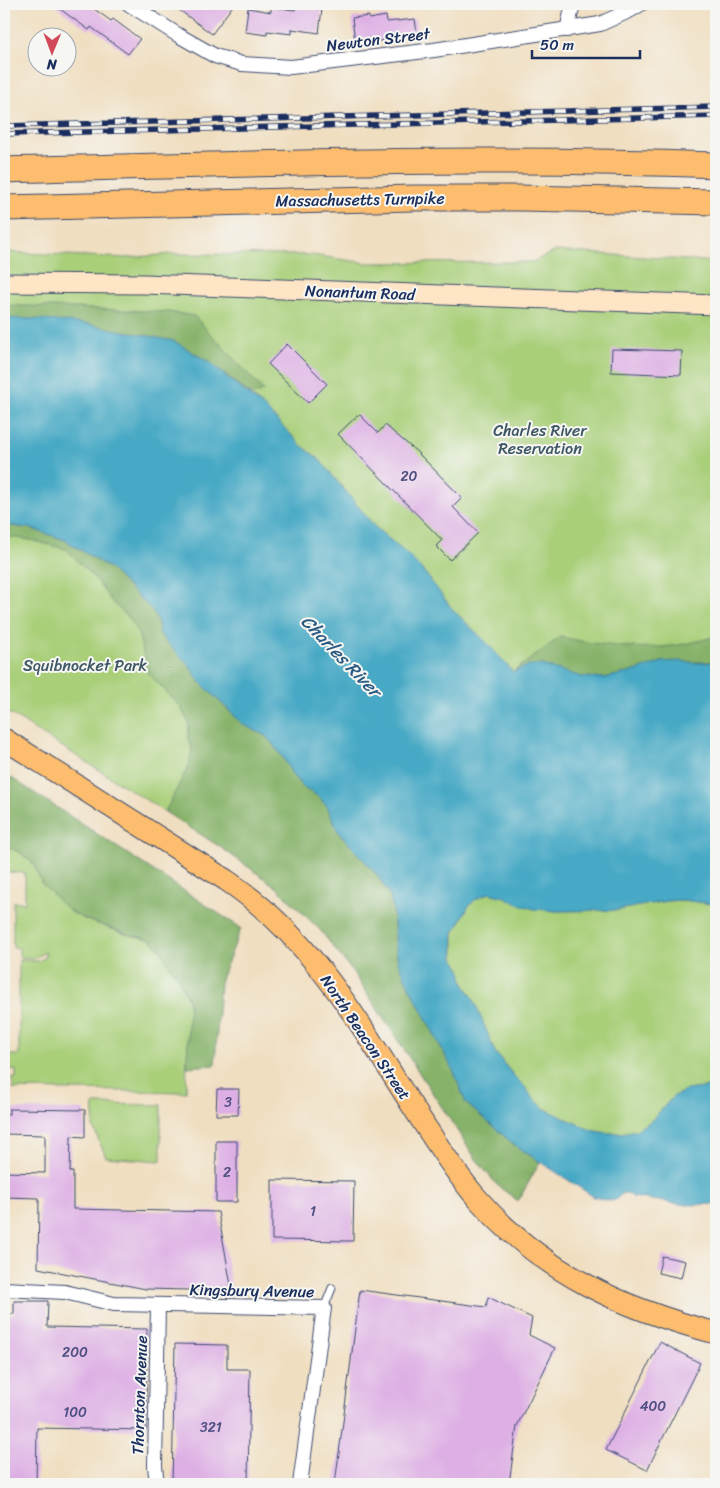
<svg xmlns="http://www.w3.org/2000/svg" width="720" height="1488" viewBox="0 0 720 1488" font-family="Sriracha,sans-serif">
	<rect width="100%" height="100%" fill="#f6f6f2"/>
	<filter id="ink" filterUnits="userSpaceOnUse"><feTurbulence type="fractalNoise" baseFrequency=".02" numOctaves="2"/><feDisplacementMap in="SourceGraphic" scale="10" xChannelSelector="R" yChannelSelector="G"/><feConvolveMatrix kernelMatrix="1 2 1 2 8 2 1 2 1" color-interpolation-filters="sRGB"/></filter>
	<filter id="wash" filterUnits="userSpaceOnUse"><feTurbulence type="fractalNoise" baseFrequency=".0096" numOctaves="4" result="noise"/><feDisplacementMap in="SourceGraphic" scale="20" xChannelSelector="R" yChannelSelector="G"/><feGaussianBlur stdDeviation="1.12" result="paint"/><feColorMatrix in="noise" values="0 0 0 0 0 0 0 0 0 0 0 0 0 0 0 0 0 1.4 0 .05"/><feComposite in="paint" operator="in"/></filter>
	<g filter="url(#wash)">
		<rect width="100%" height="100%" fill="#f0dec0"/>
		<path fill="#a9cf79" stroke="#627f6c" d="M556,251L716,262V662L513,672L487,643L453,610L425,573L409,556L375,527L319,459L302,446L267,410L251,395L35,319L4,318V252L126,258L171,254L312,255L367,263L532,262Z
			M4,525L65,540L327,806L419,1007L436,1038L516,1146L540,1162L518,1201L497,1185L476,1159L353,972L321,931L292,901L275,886L219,846L4,710Z
			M4,845L19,852L33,863L42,884L68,910L82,918L125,934L150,939L161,950L169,965L178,977L189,1003L186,1092L13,1089V1078H16V1070H9V1055H19V960L38,961L44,958L46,952L34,958L19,957V948L13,947V902H25V873L4,872Z
			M489,893L505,897L518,904L557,911L618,910L666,901L682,900L713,904L716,906V1086L687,1090L674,1096L650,1122L636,1130L622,1133H607L591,1130L545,1109L532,1097L525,1087L513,1075L495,1052L473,998L464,984L460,968L454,958V933L468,907L476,899Z
			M94,1104L161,1105V1161L106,1157L93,1127Z"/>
		<path fill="#86b269" stroke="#507064" d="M4,305L169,312L194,316L264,391L251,395L210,363L174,341L60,322L4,318Z
			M4,525L29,528L65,540L109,568L153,611L158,622L159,632L165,641L188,664L201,683L244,725L266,736L283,757L293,776L305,789L318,796L327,806L338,831L378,876L390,896L393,910L396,949L398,961L409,986L454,1072L466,1103L516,1146L540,1162L518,1201L497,1185L476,1159L353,972L321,931L275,886L219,846L165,812L189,765L192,748L188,738L189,724L181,707L148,673L139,636L129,618L112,602L96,580L66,549L30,540L4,536Z
			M716,636V662H662L632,672L604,678L582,677L542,665L513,672L560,637C616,648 661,654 716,636Z
			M4,773L241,928L220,982L215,1065L187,1067L189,1003L178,977L169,965L161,950L150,939L130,935L82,918L68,910L42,884L33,863L19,852L4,845Z"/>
		<path fill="#46a9c5" stroke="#306c92" d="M4,318L35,319L87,324L159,338L174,341L210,363L267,410L302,446L319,459L375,527L409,556L425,573L453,610L487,643L513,672L530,665H542L582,677L604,678L632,672L662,662L679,661L697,663L716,662V906L713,904L682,900L666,901L618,910L557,911L534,909L518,904L505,897L489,893L476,899L468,907L454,933L453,946L454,958L460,968L464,984L473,998L495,1052L513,1075L525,1087L532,1097L545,1109L591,1130L607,1133H622L636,1130L650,1122L674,1096L687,1090L716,1086V1204L686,1205L665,1202L633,1197L627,1193H623L615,1200L610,1201L594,1197L516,1146L475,1111L466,1103L454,1072L409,986L398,961L396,949L393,910L390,896L378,876L338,831L327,806L318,796L305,789L293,776L283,757L266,736L244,725L201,683L188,664L165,641L159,632L158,622L153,611L109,568L65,540L29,528L4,525Z"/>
		<g id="blocks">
			<path fill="#ddafe4" d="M53,4H87L111,21L113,19L140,39L128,54L91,27L89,30Z
				M171,4H234L212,34Z
				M296,5L322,9L319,33L292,29V34L267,31V35L245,32L248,8L271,12V7L295,10Z
				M369,16V19L386,16L387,22L415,19L417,33L408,34V37L372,42L371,38L355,41L352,18Z
				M287,344L327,384L308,403L268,364Z
				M612,349L682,351L681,375L611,372Z
				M359,414L378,433L385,425L418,453L462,498L453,507L478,533L450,560L436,546L442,540L338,434Z
				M217,1089H239L238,1115H216Z
				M9,1109L85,1110V1137L71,1136L70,1172H73V1209L218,1212L232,1291L146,1289L38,1268L39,1198L4,1197V1172L45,1173V1135L4,1134V1114H9Z
				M216,1141H237V1202H216Z
				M272,1180L354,1181L353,1241L272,1240Z
				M662,1256L685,1261L681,1278L658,1273Z
				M360,1290L486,1307L488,1297L532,1318L529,1335L555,1348L517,1426L509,1484H335Z
				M14,1301H48L47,1327L147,1329L146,1430L37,1428L36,1484H4V1314H14Z
				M660,1342L700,1363L647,1470L606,1450Z
				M175,1344L227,1345V1369H250L248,1484H172Z"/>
		</g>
	</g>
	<g filter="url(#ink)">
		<use href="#blocks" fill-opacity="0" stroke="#3b496d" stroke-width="1"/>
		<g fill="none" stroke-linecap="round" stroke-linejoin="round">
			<g stroke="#3b496d" stroke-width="9">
				<path id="lane" d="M324,1308L332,1288"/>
			</g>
			<g stroke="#3b496d" stroke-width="16">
				<path id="street" d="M129,4L178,35L215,56L242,64L291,67L434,50L600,24L631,10L641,4
					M567,30L573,4
					M4,1289L65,1292L114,1304L324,1308L300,1484
					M157,1484L155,1466L158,1306"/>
			</g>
			<g stroke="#3b496d" stroke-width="21">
				<path id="secondary" d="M4,283L144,284L716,305"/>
			</g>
			<g stroke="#3b496d" stroke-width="23">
				<path id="primary" d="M4,739L226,880C316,940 364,1032 422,1121C439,1147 456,1174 477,1198C541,1272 623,1309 716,1333"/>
			</g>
			<g stroke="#3b496d" stroke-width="27">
				<path id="highway" d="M4,170C241,164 479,156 716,165
					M4,208L414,198H519L716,202"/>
			</g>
			<use href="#lane" stroke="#fff" stroke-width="7"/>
			<use href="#street" stroke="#fff" stroke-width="14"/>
			<use href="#secondary" stroke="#fee5c5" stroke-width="19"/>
			<use href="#primary" stroke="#fcbd6e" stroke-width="21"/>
			<use href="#highway" stroke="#fcbd6e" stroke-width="25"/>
			<g stroke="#1b2f5e" stroke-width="5.5">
				<path id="rail" d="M4,126L716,107
					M4,134L716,116"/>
			</g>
			<use href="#rail" stroke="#f6f6f2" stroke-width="4" stroke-dasharray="11" stroke-linecap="butt"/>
		</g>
	</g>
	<g text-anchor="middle" stroke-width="4" stroke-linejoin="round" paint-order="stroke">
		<g font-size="14" fill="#4c4f80">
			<text x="409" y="481">20</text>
			<text x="228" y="1107">3</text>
			<text x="227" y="1177">2</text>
			<text x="313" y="1216">1</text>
			<text x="75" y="1357">200</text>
			<text x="653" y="1411">400</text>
			<text x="75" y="1417">100</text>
			<text x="211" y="1432">321</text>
		</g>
		<g font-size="16" fill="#1b2f5e" stroke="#f6f6f2">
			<text transform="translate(378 39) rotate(-7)" y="6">Newton Street</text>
			<text transform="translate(360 199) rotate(-1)" y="6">Massachusetts Turnpike</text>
			<text transform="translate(360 292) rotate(2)" y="6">Nonantum Road</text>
			<text transform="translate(366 1037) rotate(56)" y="6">North Beacon Street</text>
			<text transform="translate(252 1290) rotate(1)" y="6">Kingsbury Avenue</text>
			<text transform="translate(139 1395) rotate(-88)" y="6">Thornton Avenue</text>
		</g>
		<g font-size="16" fill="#3e5765" stroke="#f6f6f2">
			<text x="540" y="436">Charles River<tspan x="540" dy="18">Reservation</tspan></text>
			<text x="85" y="671">Squibnocket Park</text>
		</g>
		<g font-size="18" font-style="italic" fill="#2a5a82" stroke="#f6f6f2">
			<text transform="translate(341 656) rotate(46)" y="6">Charles River</text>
		</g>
	</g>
	<rect width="720" height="1488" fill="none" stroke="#f6f6f2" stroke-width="20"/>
	<g transform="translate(52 52) rotate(181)"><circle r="24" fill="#f6f6f2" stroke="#9ea6b7"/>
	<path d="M0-4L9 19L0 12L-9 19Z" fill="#d1495b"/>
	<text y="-8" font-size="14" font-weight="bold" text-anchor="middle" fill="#1b2f5e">N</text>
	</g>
	<path d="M532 50v8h108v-8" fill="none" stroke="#1b2f5e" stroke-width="2.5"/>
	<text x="540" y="50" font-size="15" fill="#1b2f5e" stroke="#f6f6f2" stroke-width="4" paint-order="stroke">50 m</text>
</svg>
